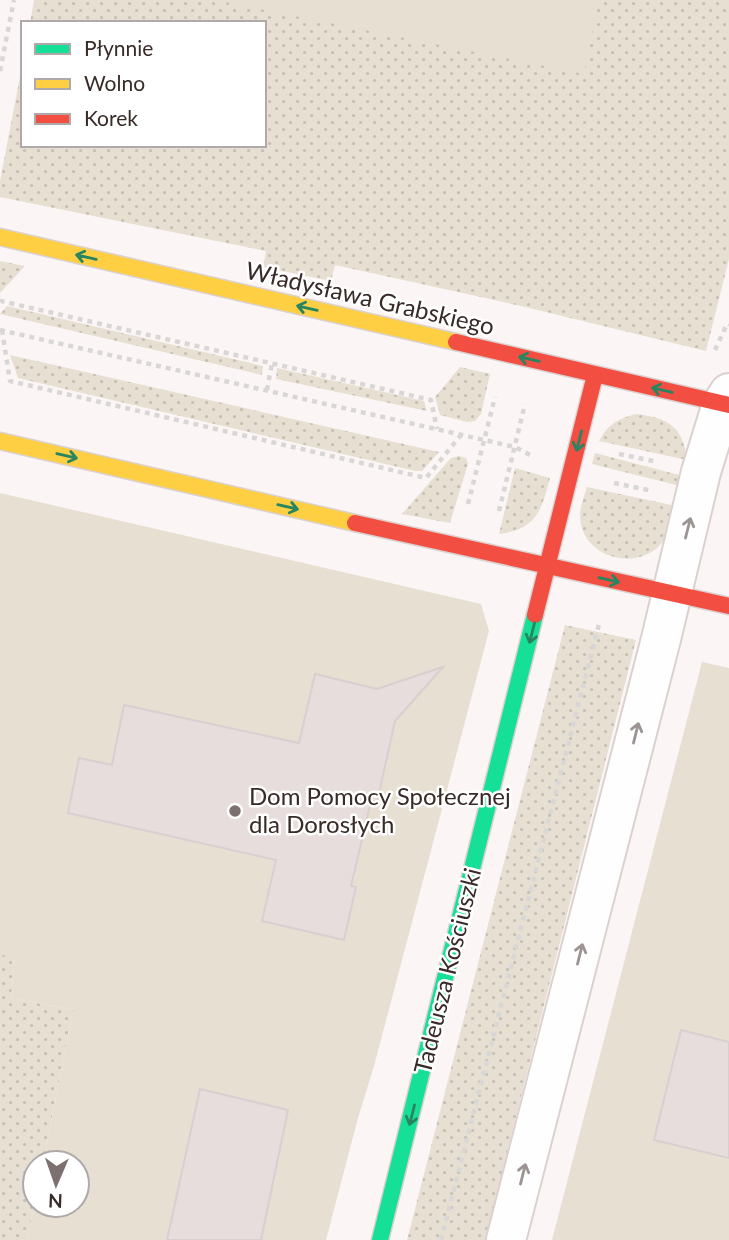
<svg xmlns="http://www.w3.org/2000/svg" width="729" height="1240" viewBox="0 0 729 1240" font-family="Lato,sans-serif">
	<defs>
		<pattern id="grass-dots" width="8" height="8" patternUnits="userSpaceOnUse" patternTransform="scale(1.75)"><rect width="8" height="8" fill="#e6dfd2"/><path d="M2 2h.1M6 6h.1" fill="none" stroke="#c6c0b4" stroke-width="1.8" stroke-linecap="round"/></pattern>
	</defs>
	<rect width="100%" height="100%" fill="#fbf6f5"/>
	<path fill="url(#grass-dots)" d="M34,0H729V259L706,351L521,306L335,265L331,281L263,267L266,251L0,197V181L23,61V145H264V23H30Z
		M0,261L25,266L0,293Z
		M7,306L263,366L262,375L0,314Z
		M10,355L439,452L422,471H415L18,378Z
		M460,367L490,374L481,414L475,421L467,422L440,415L435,397Z
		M277,368L424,401L427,411L276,379Z
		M636,414C668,418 683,426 687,460L599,441C607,425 619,418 636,414Z
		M595,453L683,476L680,486L592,464Z
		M459,456L466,458L468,464L450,523L402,514L451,458Z
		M515,468L550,478C541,511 537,529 499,534Z
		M587,487L676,506C672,520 669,536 659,546C636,570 587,558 581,524C578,511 583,499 587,487Z
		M565,625L636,640L485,1240H407Z
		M0,954L15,957L11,998L73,1010L43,1163H35V1202L27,1240H0Z"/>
	<path fill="#e6dfd2" d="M216,0H599L584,74Z
		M0,493L481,604L489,631L374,1066L358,1118L326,1240H27L35,1202V1205H77V1163H43L73,1010L11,998L15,957L0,955Z
		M702,662L729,668V1240H552Z"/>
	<path fill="#e6dddc" stroke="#d8cfd0" stroke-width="2" d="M443,667L395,721L377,802L371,801L351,886L356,887L344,940L262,921L276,860L68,813L79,758L112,765L124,705L299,743L315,674L377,689Z
		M681,1030L729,1042V1158L654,1140Z
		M200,1089L288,1110L261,1240H167Z"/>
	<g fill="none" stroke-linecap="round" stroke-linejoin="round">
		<g stroke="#dbd1cf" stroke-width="42">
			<path id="street" d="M506,1240L661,639L701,472L722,404L729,393"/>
		</g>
		<g stroke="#dbd1cf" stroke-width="19">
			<path id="fast" d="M380,1240L535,615"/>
		</g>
		<g stroke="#dbd1cf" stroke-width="19">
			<path id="slow" d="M0,237L456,342
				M0,441L355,523"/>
		</g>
		<g stroke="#dbd1cf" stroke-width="19">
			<path id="jam" d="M456,342L729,405
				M355,523L729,606
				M535,615L595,375"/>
		</g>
		<path stroke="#d9d7d6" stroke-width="4.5" stroke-dasharray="5 5" stroke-linecap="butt" d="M0,71L14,0
			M0,302L1,301L431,400L437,429
			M0,330L515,447L530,455
			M2,330L10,381L426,478L461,435
			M715,350L727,324L729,325
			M267,390L272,363
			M619,454L658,462
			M614,483L653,491
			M468,504L495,397
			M499,511L525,404
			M441,1240L599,624"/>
		<use href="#street" stroke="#fefefe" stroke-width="38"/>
		<use href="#fast" stroke="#16e098" stroke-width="16"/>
		<use href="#slow" stroke="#ffcf43" stroke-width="16"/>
		<use href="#jam" stroke="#f24e42" stroke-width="16"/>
	</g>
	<defs><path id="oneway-shaft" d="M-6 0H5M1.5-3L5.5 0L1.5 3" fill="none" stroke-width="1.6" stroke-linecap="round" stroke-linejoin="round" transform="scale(1.75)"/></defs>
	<g stroke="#278560">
		<use href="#oneway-shaft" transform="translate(86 257) rotate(-167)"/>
		<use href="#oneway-shaft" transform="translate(307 308) rotate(-167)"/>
		<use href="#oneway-shaft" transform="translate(529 359) rotate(-167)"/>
		<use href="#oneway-shaft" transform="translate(662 390) rotate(-167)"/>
		<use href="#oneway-shaft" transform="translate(579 441) rotate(104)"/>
		<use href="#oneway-shaft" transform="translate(67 456) rotate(13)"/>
		<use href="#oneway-shaft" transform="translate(288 507) rotate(13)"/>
		<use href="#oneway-shaft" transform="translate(609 580) rotate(13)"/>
		<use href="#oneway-shaft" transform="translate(532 633) rotate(104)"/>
		<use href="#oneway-shaft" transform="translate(412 1115) rotate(104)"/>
	</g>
	<g stroke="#9b9492">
		<use href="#oneway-shaft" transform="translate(688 528) rotate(-76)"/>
		<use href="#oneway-shaft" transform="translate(636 733) rotate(-76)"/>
		<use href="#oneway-shaft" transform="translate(580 954) rotate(-76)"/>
		<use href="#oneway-shaft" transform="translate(523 1174) rotate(-76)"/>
	</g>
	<circle fill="#7c716f" stroke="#fff" stroke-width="2.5" cx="235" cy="811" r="7"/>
	<g text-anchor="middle" stroke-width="5" stroke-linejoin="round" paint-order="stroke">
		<g font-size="24" fill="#382a27" stroke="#fff">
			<text transform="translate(370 299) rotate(13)" y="8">Władysława Grabskiego</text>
			<text transform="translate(448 971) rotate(-76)" y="8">Tadeusza Kościuszki</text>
		</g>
		<g font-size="24" fill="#382a27" stroke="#fff" text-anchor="start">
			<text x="249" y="805">Dom Pomocy Społecznej<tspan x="249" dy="28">dla Dorosłych</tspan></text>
		</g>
	</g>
	<rect x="21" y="21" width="245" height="126" fill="#ffffff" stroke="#afaaa9" stroke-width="2"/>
	<rect x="35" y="44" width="35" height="10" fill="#16e098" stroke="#afaaa9" stroke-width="2"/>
	<text x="84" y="56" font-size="21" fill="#382a27">Płynnie</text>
	<rect x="35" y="79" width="35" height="10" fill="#ffcf43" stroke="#afaaa9" stroke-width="2"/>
	<text x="84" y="91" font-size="21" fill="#382a27">Wolno</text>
	<rect x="35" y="114" width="35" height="10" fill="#f24e42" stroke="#afaaa9" stroke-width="2"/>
	<text x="84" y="126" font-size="21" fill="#382a27">Korek</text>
	<g transform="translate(56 1184) rotate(182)"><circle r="33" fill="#ffffff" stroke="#afaaa9" stroke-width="2"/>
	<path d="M0-5L12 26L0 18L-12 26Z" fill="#7c716f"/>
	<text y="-10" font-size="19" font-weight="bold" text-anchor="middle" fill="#382a27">N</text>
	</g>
</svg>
